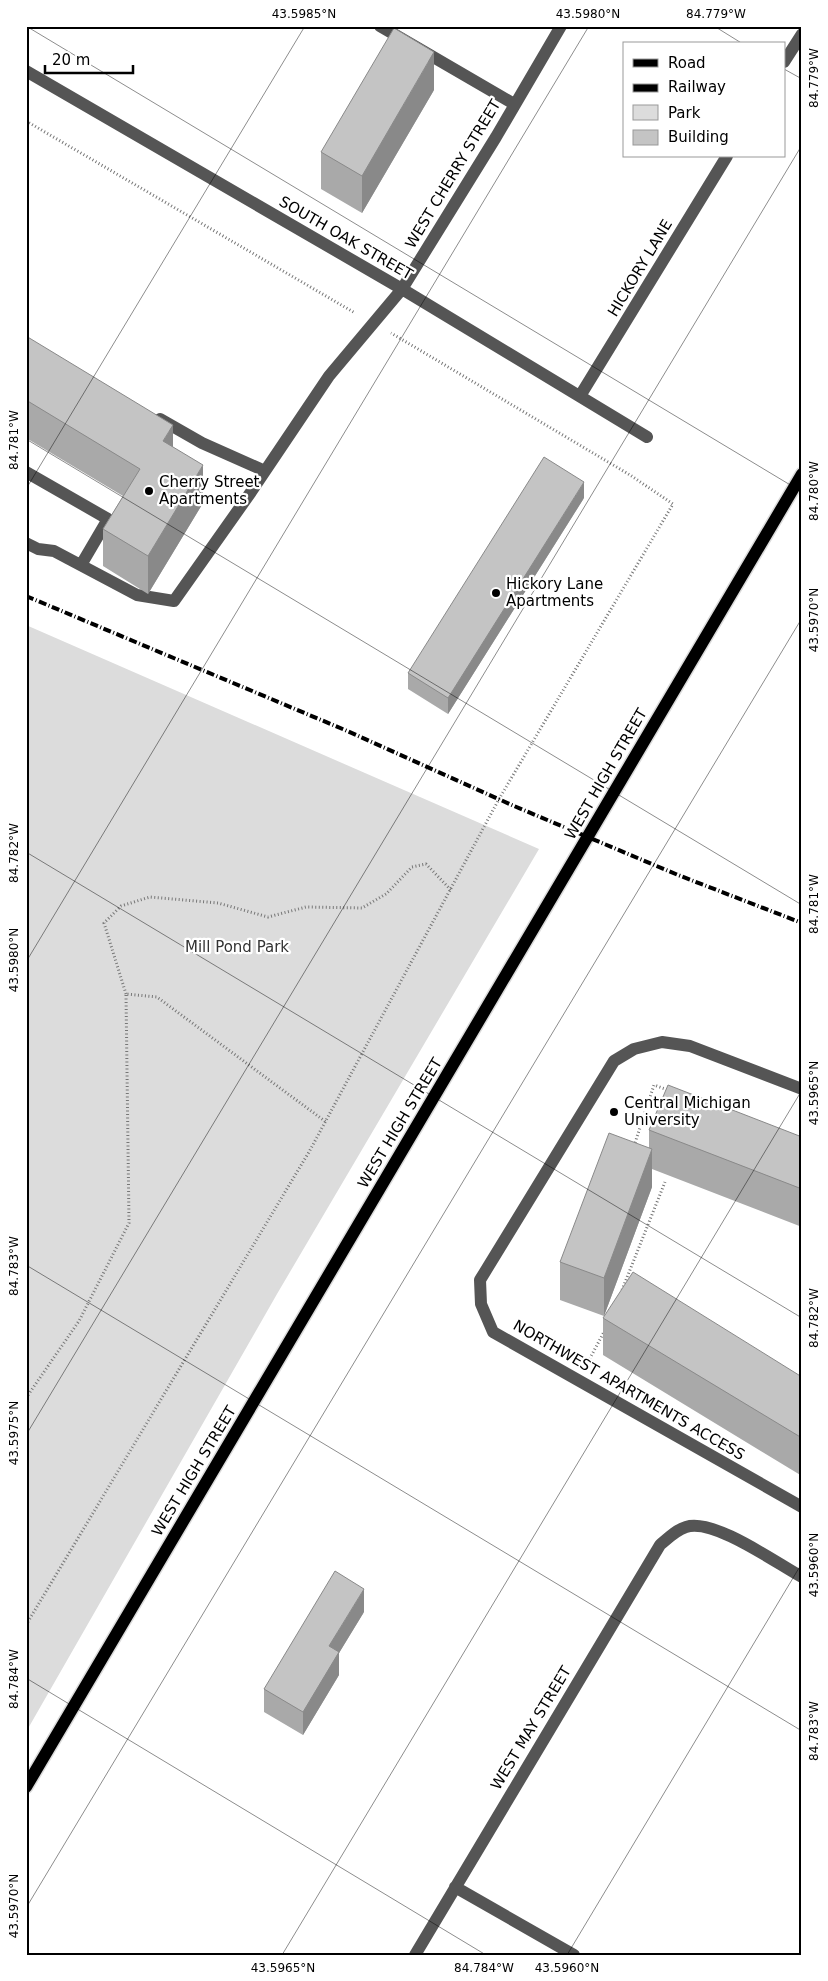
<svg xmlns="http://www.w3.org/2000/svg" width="828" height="1981" viewBox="0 0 828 1981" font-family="'DejaVu Sans',sans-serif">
	<rect width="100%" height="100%" fill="#fff"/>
	<path fill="#dcdcdc" d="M26,625L539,849L277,1294L26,1732Z"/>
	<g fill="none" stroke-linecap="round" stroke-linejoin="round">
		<g stroke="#dbdbdb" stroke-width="15">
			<path id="major" d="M26,1787L802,474"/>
		</g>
		<path stroke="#777" stroke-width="3" stroke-dasharray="1 2.5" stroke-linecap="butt" d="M26,121L355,313
			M126,994L104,923L121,906L150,897L218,903L268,917L306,907L362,908L386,894L412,867L426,864L451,890
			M634,1146L654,1085L668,1090
			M622,1290L665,1182
			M588,1362L605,1330
			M26,1398L79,1321L129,1223L126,994L157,997L326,1122
			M26,1625L309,1152L499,799L673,504L630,475L391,333"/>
		<path stroke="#555" stroke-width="12" d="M380,26L514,104
			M784,62L802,34
			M26,71L402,289L647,437
			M580,396L727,156
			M160,419L202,443L265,471
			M26,472L108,519L81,565
			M26,543L38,549L54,551L137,595L174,601L251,492L329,376L402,289L496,137L561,26
			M802,1089L690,1046L662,1042L634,1049L614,1061L480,1280L481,1304L493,1332L802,1507
			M455,1887L574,1955
			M415,1955L660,1545C668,1538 676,1530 686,1527C714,1518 776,1563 802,1577"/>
		<use href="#major" stroke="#000" stroke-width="12"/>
		<path stroke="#000" stroke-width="4" stroke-dasharray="8 2.5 1 2.5" stroke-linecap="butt" d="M26,596L345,730L514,806L678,875L802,923"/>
	</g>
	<path fill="#a9a9a9" d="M434,90L362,213L321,189V152Z
		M26,336L173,447L203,503L148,594L103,566V529L123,496L26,438Z
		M584,498L448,714L408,689V673Z
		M802,736V753H801Z
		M649,1130L802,1137V1227L652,1169V1187L604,1316L560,1300V1262L649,1148Z
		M603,1318L802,1377V1476L603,1355Z
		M364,1612L339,1653V1675L303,1735L264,1712V1689Z"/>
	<path fill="#898989" d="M434,52V90L362,213V176Z
		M173,425V463L163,441Z
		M203,465V503L148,594V556Z
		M584,482V498L448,714V698Z
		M652,1149V1187L604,1316V1278Z
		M364,1589V1612L339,1653V1675L303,1735V1712L329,1646Z"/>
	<path fill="#c4c4c4" stroke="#898989" d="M394,28L434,52L362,176L321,152Z
		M26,336L173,425L163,441L203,465L148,556L103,529L140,469L26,400Z
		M544,457L584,482L448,698L408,673Z
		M668,1085L802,1137V1189L649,1130Z
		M609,1133L652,1149L604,1278L560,1262Z
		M633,1272L802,1377V1438L603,1318Z
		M335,1571L364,1589L329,1646L339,1652L303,1712L264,1689Z"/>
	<path fill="none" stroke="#000" stroke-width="1" stroke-opacity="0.45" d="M26,26L802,492M714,26L743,44M784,69L802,79M26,439L802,905M26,489L305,26M26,852L802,1318M26,962L589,26M26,1265L802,1731M26,1435L802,145M26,1678L486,1955M26,1908L802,618M282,1955L802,1090M567,1955L802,1563"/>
	<g fill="#000" stroke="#fff" stroke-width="2">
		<circle cx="149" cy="491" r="5"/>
		<circle cx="496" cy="593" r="5"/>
		<circle cx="614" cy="1112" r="5"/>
	</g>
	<g text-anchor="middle" stroke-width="4.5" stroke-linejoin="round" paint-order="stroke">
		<g font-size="15" fill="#000" stroke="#fff">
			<text transform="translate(453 174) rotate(-59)" y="5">WEST CHERRY STREET</text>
			<text transform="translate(346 238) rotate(30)" y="5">SOUTH OAK STREET</text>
			<text transform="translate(640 268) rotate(-59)" y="5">HICKORY LANE</text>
			<text transform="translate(606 774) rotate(-60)" y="5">WEST HIGH STREET</text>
			<text transform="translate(400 1123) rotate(-59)" y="5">WEST HIGH STREET</text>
			<text transform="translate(629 1390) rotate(30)" y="5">NORTHWEST APARTMENTS ACCESS</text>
			<text transform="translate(194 1471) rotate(-59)" y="5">WEST HIGH STREET</text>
			<text transform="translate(531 1728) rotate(-59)" y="5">WEST MAY STREET</text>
		</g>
		<g font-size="15" fill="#000" stroke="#fff" text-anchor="start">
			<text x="159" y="487">Cherry Street<tspan x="159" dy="17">Apartments</tspan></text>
			<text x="506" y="589">Hickory Lane<tspan x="506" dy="17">Apartments</tspan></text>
			<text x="624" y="1108">Central Michigan<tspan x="624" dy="17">University</tspan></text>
		</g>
		<g font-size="15" fill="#333" stroke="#fff">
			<text x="237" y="952">Mill Pond Park</text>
		</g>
	</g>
	<rect width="828" height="1981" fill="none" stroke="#ffffff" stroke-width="55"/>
	<rect x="623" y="42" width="162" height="115" fill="#ffffff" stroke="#999999"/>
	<rect x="633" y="59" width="25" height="8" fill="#000000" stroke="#999999"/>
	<text x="668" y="68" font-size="15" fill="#000000">Road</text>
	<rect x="633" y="84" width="25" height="8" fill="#000000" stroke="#999999"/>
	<text x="668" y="92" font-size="15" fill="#000000">Railway</text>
	<rect x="633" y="105" width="25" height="15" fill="#dcdcdc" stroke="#999999"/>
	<text x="668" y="118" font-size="15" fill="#000000">Park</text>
	<rect x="633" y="130" width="25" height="15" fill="#c4c4c4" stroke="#999999"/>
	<text x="668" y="142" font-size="15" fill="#000000">Building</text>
	<path d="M45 65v8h88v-8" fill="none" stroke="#000000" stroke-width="2.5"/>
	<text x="52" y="65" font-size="15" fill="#000000" stroke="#ffffff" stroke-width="4" paint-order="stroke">20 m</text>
	<rect x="28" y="28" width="772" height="1926" fill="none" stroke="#000" stroke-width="2"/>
	<g font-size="12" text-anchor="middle" fill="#000">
		<text x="304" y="18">43.5985°N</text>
		<text x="588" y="18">43.5980°N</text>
		<text x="716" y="18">84.779°W</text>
		<text transform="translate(814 78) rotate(-90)" y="4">84.779°W</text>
		<text transform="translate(14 440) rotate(-90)" y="4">84.781°W</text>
		<text transform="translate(814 491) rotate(-90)" y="4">84.780°W</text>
		<text transform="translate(814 620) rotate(-90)" y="4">43.5970°N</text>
		<text transform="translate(14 853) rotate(-90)" y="4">84.782°W</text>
		<text transform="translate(814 904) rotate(-90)" y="4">84.781°W</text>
		<text transform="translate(14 960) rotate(-90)" y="4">43.5980°N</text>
		<text transform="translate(814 1093) rotate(-90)" y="4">43.5965°N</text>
		<text transform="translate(14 1266) rotate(-90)" y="4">84.783°W</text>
		<text transform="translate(814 1318) rotate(-90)" y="4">84.782°W</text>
		<text transform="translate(14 1433) rotate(-90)" y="4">43.5975°N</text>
		<text transform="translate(814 1565) rotate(-90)" y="4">43.5960°N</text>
		<text transform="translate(14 1679) rotate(-90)" y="4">84.784°W</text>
		<text transform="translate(814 1731) rotate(-90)" y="4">84.783°W</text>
		<text transform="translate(14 1906) rotate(-90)" y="4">43.5970°N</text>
		<text x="283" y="1972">43.5965°N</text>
		<text x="484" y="1972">84.784°W</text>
		<text x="567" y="1972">43.5960°N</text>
	</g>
</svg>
